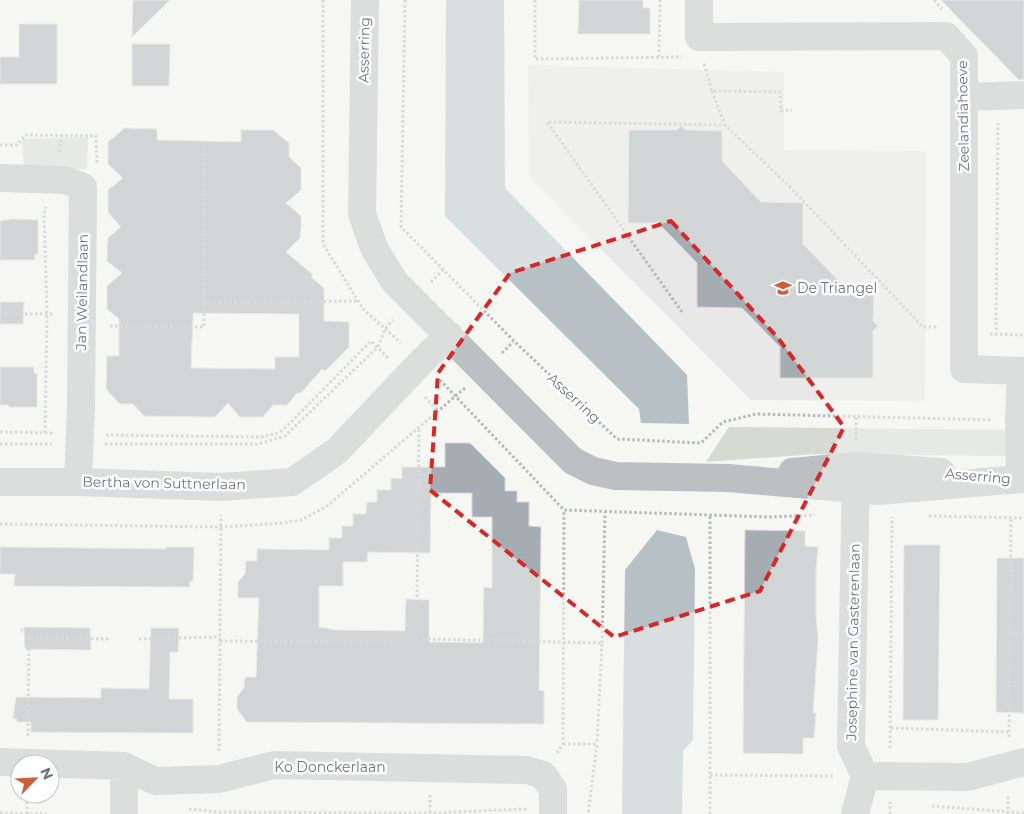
<svg xmlns="http://www.w3.org/2000/svg" width="1024" height="814" viewBox="0 0 1024 814" font-family="Montserrat,sans-serif">
	<rect width="100%" height="100%" fill="#f6f6f3"/>
	<path fill="#e7e8e7" d="M528,65L784,72V150L926,151L925,401L751,400L529,177Z"/>
	<path fill="#d6dad3" d="M88,137L87,169L24,170L22,139Z
		M729,427L1011,430V456L817,454L706,462Z"/>
	<path fill="#b7c1c5" d="M446,0H504L505,188L687,375L689,424L641,423L639,409L445,216Z
		M657,530L686,537L695,569L693,740L683,751L682,814H622L625,570Z"/>
	<path fill="#a6adb2" stroke="#d8d8d6" fill-rule="evenodd" d="M133,0H170L132,37Z
		M579,0H643V8H650V34H578Z
		M941,0H1024V79L1019,80Z
		M19,24H57V84H0V57H19Z
		M132,44H170L169,86H132Z
		M681,126L686,130L722,131V161L761,202L803,203V244L843,285H874L873,321L878,326L873,331V378H780V347L742,308L697,307V263L667,232L658,223H628L629,130H677Z
		M125,128L157,129V140L241,142V130H273L289,143V157L301,168V190L286,203L301,216V227L300,238L286,252L312,274V278L324,288V321L349,322V347L325,371L322,369L301,393H297L287,405H273L263,417H240L228,403L215,417L144,416L133,404H120L106,389L107,356H119V319L107,309V286L122,273L107,261L108,238L121,227L108,212V190L123,178L108,164V142ZM193,313L299,314V357H275V369L191,368Z
		M12,219L38,220V254H35V260H0V221Z
		M0,302H24L23,324H0Z
		M0,367H34V374L37,373V407H9V405H0Z
		M445,443H470L505,478V491H517V502H529V526L541,527L539,690L544,691V724L247,722L237,709V697L244,688L245,677H256L259,598H238V582L245,574L246,561H257V549L329,550V538H342V526H353V514H366L367,502H377V490H391V478L402,479V467H445ZM431,493H472V517H492V588L484,587L483,643L429,642V600L406,599L405,631L337,630L319,627V586H343V562H367L368,552L430,553Z
		M745,530L805,531V546L818,547L816,570V614L818,639L813,713H816L814,738H803V754L743,753Z
		M904,545H940L938,720H903Z
		M0,547L166,549V547H194L193,581H190V587L14,586L15,574H0Z
		M997,558H1024V713L996,712Z
		M24,627L90,628L91,650L25,649Z
		M151,628H179L178,652H170L169,699H193V733L31,732V722H17V719H13L16,697L101,698V688L149,689Z"/>
	<g fill="none" stroke-linecap="round" stroke-linejoin="round">
		<path stroke="#b6b9bc" stroke-width="3" stroke-dasharray="2.5 2.5" stroke-linecap="butt" d="M323,0V244L363,309L401,343
			M405,0L401,227L514,341L617,439L701,443L723,422L756,414L993,420
			M535,0V59L682,57
			M934,0L942,9
			M659,57L660,0
			M704,64L712,91L780,92L781,111L792,110
			M712,91L725,125L791,188L923,327H937
			M0,145H17L25,135L96,136L97,164
			M59,152L62,135
			M431,282L443,270
			M204,303L358,301
			M682,312L547,122L725,125
			M0,314H54
			M110,326L204,327V145
			M990,334L1024,335
			M996,335L998,123
			M502,353L513,342
			M440,380L564,510L769,517L815,515
			M425,397L438,411
			M0,432L54,433
			M45,433L47,314L44,214L46,207
			M106,435L261,437L279,433L290,423L371,341L388,358
			M856,440V416
			M0,444H52
			M105,444H258L285,436L378,347L385,329L393,320
			M929,516L1024,518
			M0,524L220,527L284,523L301,520L327,506L465,388
			M417,597L419,428
			M21,629L29,638
			M1010,633H1024
			M139,639L220,637
			M423,639L602,643L597,744
			M220,641L393,642
			M602,643L605,512
			M891,728L1009,732
			M28,736L29,638L110,639
			M1009,737L1011,518
			M563,744H597L588,814
			M890,748L892,517
			M219,751L221,515
			M557,753L563,744L564,510
			M710,775L835,776
			M430,795V813
			M932,806L1024,813
			M189,809L219,812L430,813L527,809
			M0,813L47,814
			M27,814V794
			M710,814V515
			M890,814V802
			M1008,814V794"/>
		<path stroke="#bcc0c3" stroke-width="28" d="M365,0L362,214L374,248L394,281L573,461L593,471L616,476L728,478L878,491L1020,479
			M699,0V37L946,36L964,56V369L1024,371
			M964,97L1024,95
			M0,178L65,180L83,187L81,406L78,482
			M792,472L856,466L941,472
			M1020,479L1019,421L1021,371
			M0,482H78L221,487L292,482L337,451L422,361L449,335
			M0,762L124,766L155,781L219,779L274,765L527,770L543,775L553,789V814
			M865,776L968,777L1024,762
			M124,814V766
			M855,814L865,776L851,746L856,466"/>
	</g>
	<path d="M0 0H1024V814H0ZM671,221L778,338L844,427L760,591L614,637L430,490L438,373L510,273Z" fill="#f6f6f3" fill-opacity=".55" fill-rule="evenodd"/>
	<path fill="none" stroke="#d62828" stroke-width="4" stroke-dasharray="10 6" stroke-linejoin="round" d="M671,221L778,338L844,427L760,591L614,637L430,490L438,373L510,273Z"/>
	<defs>
		<g id="school-bare" transform="scale(1.35)"><path d="M0-5L7-2L0 1L-7-2ZM-4 1L0 2.5L4 1V4Q0 6-4 4Z" fill="#ce5e3b" stroke="#fff" stroke-width="2.5" paint-order="stroke"/></g>
	</defs>
	<g fill-rule="evenodd">
		<use href="#school-bare" x="783" y="288"/>
	</g>
	<g text-anchor="middle" stroke-width="5" stroke-linejoin="round" paint-order="stroke">
		<g font-size="14" fill="#697681" stroke="#fff">
			<text transform="translate(364 50) rotate(-89)" y="5">Asserring</text>
			<text transform="translate(963 116) rotate(-91)" y="5">Zeelandiahoeve</text>
			<text transform="translate(82 292) rotate(-89)" y="5">Jan Weilandlaan</text>
			<text transform="translate(574 398) rotate(43)" y="5">Asserring</text>
			<text transform="translate(978 476) rotate(5)" y="5">Asserring</text>
			<text transform="translate(164 483) rotate(1)" y="5">Bertha von Suttnerlaan</text>
			<text transform="translate(853 642) rotate(-89)" y="5">Josephine van Gasterenlaan</text>
			<text x="330" y="772">Ko Donckerlaan</text>
		</g>
		<g font-size="14" fill="#697681" stroke="#fff" text-anchor="start">
			<text x="797" y="293">De Triangel</text>
		</g>
	</g>
	<g transform="translate(35 779) rotate(66)"><circle r="24" fill="#ffffff" stroke="#c3c8cd"/>
	<path d="M0-4L9 19L0 12L-9 19Z" fill="#ce5e3b"/>
	<text y="-8" font-size="14" font-weight="bold" text-anchor="middle" fill="#697681">N</text>
	</g>
</svg>
